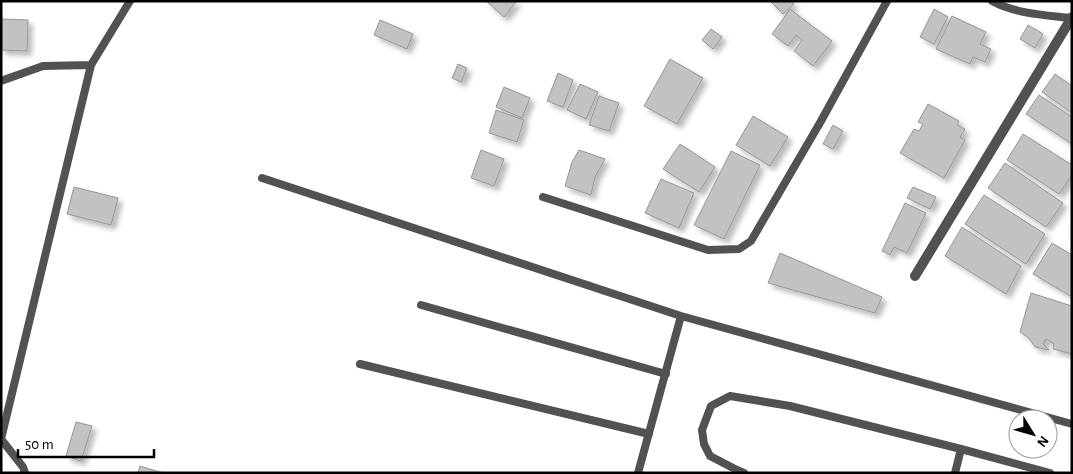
<svg xmlns="http://www.w3.org/2000/svg" width="1073" height="474" viewBox="0 0 1073 474" font-family="'Alegreya Sans',sans-serif">
	<defs>
		<filter id="shadow"><feDropShadow dx="4.5" dy="4.5" stdDeviation="2.5" flood-color="#0004"/></filter>
	</defs>
	<rect width="100%" height="100%" fill="#fff"/>
	<path fill="#c2c2c2" stroke="#969696" filter="url(#shadow)" d="M486,1H517L504,17Z
		M770,1H791L794,4L783,14Z
		M790,9L832,41L813,66L794,51L802,40L796,35L788,46L772,34Z
		M934,9L948,17L934,44L920,37Z
		M952,16L986,32L980,44L991,49L985,62L973,57L970,64L936,49Z
		M1,19L28,20L27,51L1,50Z
		M380,20L413,34L407,49L374,35Z
		M1028,25L1043,34L1035,48L1020,39Z
		M711,29L722,37L713,49L702,40Z
		M670,59L703,78L677,124L644,106Z
		M458,64L467,68L461,82L452,78Z
		M558,73L573,80L563,107L547,101Z
		M1055,74L1072,86V113L1042,92Z
		M580,84L598,92L586,119L567,110Z
		M504,87L530,98L522,118L496,107Z
		M1039,95L1072,117V144L1026,114Z
		M599,96L619,103L609,131L589,125Z
		M928,104L959,121L957,125L965,129L960,137L965,140L944,178L900,153L914,129L919,131L923,124L918,122Z
		M496,110L524,120L517,142L489,133Z
		M753,116L788,137L770,166L736,145Z
		M833,125L843,131L833,149L823,144Z
		M1023,134L1072,165V175L1059,194L1007,160Z
		M680,144L715,167L699,192L663,169Z
		M481,150L504,159L494,186L471,178Z
		M579,150L605,159L595,177L591,195L565,186L572,162Z
		M731,151L760,165L724,239L694,225Z
		M1005,163L1063,203L1046,227L988,188Z
		M661,179L694,193L679,228L645,213Z
		M74,187L118,198L111,225L67,214Z
		M913,187L936,197L930,209L907,198Z
		M984,195L1045,234L1026,264L965,224Z
		M905,203L926,213L907,253L894,247L890,255L882,251Z
		M962,227L1021,266L1006,294L945,256Z
		M1052,243L1072,255V297L1033,274Z
		M780,253L882,297L875,313L768,283Z
		M1031,293L1072,306V354L1053,349L1054,344L1046,339L1043,344L1049,350L1035,347L1029,338L1020,332Z
		M76,422L92,426L81,461L66,456Z
		M140,466L163,473H138Z"/>
	<g fill="none" stroke-linecap="round" stroke-linejoin="round">
		<path stroke="#525252" stroke-width="8" d="M992,1C1016,14 1045,15 1071,18
			M1,81L43,66L91,65
			M262,178L681,316L1072,424
			M543,197L708,250L739,249L751,241L821,121L887,1
			M421,305L666,374
			M360,364L649,434
			M25,473L23,467L1,439L91,65L130,1
			M638,473L681,316
			M744,473L737,470L710,456L704,444L702,430L711,406L730,396L790,406L961,449L1050,473
			M955,473L961,449"/>
		<path stroke="#525252" stroke-width="10" d="M915,276L1072,17"/>
	</g>
	<rect width="1073" height="474" fill="none" stroke="#000000" stroke-width="5"/>
	<g transform="translate(1033 434) rotate(127)"><circle r="24" fill="#ffffff" stroke="#999999"/>
	<path d="M0-4L9 19L0 12L-9 19Z" fill="#000000"/>
	<text y="-8" font-size="14" font-weight="bold" text-anchor="middle" fill="#000000">N</text>
	</g>
	<path d="M18 449v8h136v-8" fill="none" stroke="#000000" stroke-width="2.5"/>
	<text x="25" y="449" font-size="15" fill="#000000" stroke="#ffffff" stroke-width="4" paint-order="stroke">50 m</text>
</svg>
